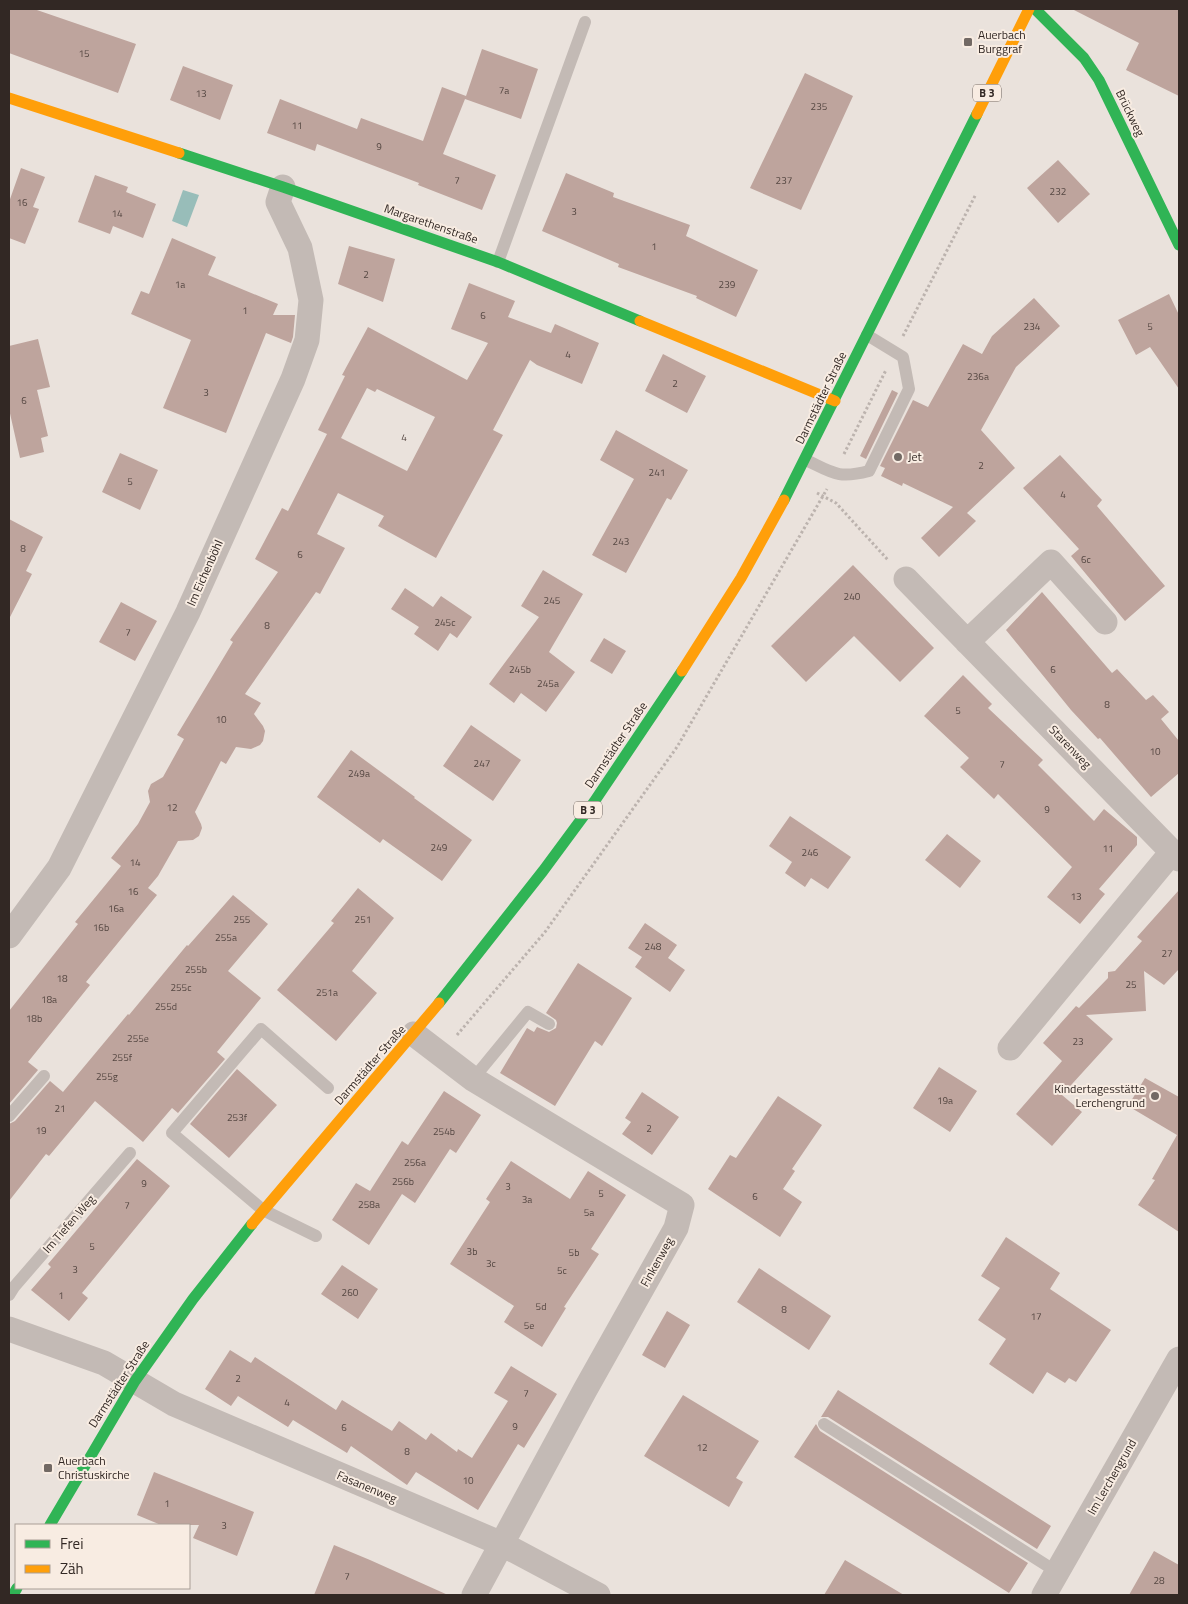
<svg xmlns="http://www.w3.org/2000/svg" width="1188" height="1604" viewBox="0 0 1188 1604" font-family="'Titillium Web',sans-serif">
	<rect width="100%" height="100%" fill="#eae2dc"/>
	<path fill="#98bdb9" d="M183,190L199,195L187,227L172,221Z"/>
	<path fill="#bea49d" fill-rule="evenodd" d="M9,9H34L136,44L118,93L9,53Z
		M1072,9H1179V96L1126,70L1139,43Z
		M482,49L538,69L521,119L465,99L443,154L496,175L482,210L418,185L419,183L317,144L315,151L267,133L280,99L357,129L361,118L423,141L442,87L466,96Z
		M183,66L233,85L220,120L170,100Z
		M805,73L853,96L801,210L750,188Z
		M1058,160L1090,194L1058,223L1027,188Z
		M21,168L45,177L33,207L39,209L25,244L9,238V202Z
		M566,173L614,193L613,197L690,225L686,236L758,270L736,317L696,298L697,296L618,267L619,264L542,231Z
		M95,175L128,187L126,192L156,204L143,238L113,226L110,234L78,222Z
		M172,238L216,257L208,275L278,304L273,315H295L293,337L291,343L266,333L226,433L163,408L191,340L131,314L141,291L149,294Z
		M349,246L395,259L383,302L338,284Z
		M469,283L515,301L508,317L551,333L555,324L599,343L582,384L537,365L530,360L493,430L503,435L436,558L378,526L384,516L338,493L317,534L345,548L320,594L316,592L245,694L261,703L254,714L263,726L265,731L263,741L260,745L251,749L236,747L226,764L221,761L195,812L201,824L202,828L199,836L193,840L178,841L158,876L148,888L157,895L86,982L90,985L28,1062L38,1070L9,1104V1011L78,924L75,922L121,866L111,858L138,824L150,802L148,791L151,784L163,777L184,739L177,735L233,642L230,640L278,572L255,559L282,508L288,511L327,434L318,430L345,376L342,375L368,327L467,380L488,343L451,329ZM367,388L375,392L377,389L435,417L407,471L341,438Z
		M1169,294L1179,315V389L1150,347L1136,355L1118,320Z
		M1034,298L1060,326L1016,367L981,430L1015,468L967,513L976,521L939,557L921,538L953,507L903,483L902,486L881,476L885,468L880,466L913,400L928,407L963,344L982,354L992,336Z
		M38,339L50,387L37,390L48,436L41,438L44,452L20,458L9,409V346Z
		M663,354L706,376L687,413L645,391Z
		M892,390L898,393L866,459L860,456Z
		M616,430L688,470L671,500L667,498L626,573L592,555L634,479L600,460Z
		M120,453L158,470L140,510L102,492Z
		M1060,455L1102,500L1097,506L1165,586L1125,621L1071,556L1079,549L1023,488Z
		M9,519L43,537L26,571L32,574L9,619Z
		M853,565L934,648L900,682L854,636L806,682L771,646Z
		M543,570L583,594L549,652L575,672L546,712L521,693L514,703L489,684L539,617L521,606Z
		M405,588L433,607L441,596L472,617L457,638L450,633L438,651L414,634L419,627L391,609Z
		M1042,592L1112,673L1117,669L1146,700L1153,695L1169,712L1161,719L1179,741V773L1151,797L1100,738L1098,739L1071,710L1006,630Z
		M121,602L157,621L135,661L99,642Z
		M604,638L626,651L612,674L590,661Z
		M963,675L992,704L988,708L1043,760L1038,765L1094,821L1104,809L1137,837V845L1099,889L1105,894L1080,924L1047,897L1072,867L998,794L994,799L960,767L969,758L924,716Z
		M471,725L521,760L493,801L443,766Z
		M351,750L415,797L414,798L472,840L442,881L383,839L380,843L317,797Z
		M790,816L851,857L828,889L811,878L805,887L785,873L792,862L769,846Z
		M947,834L981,861L960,888L925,860Z
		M358,888L394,918L352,971L377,993L336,1041L277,990L334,923L331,921Z
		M1179,890V969L1164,985L1144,971L1146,1011L1086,1015L1113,1039L1062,1095L1082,1112L1052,1146L1016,1114L1062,1061L1043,1043L1076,1006L1079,1008L1108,978V972L1115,971L1142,941L1137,937Z
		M233,895L268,924L228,971L261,998L217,1052L225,1059L178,1113L172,1108L143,1142L95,1101L49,1156L46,1154L9,1201V1124L15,1121L50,1081L63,1092L128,1014L129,1015L187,945L188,946Z
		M645,923L677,945L668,958L685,970L670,992L635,967L642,957L628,948Z
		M578,963L632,998L602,1046L595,1041L555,1106L500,1073L527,1028L534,1032L537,1027L549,1032L556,1028L557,1023L556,1020L546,1013Z
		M939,1067L977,1091L950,1132L913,1108Z
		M237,1069L277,1105L229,1158L190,1124Z
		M1145,1078L1179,1097V1232L1138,1205L1155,1180L1152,1179L1177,1135L1128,1106Z
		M444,1091L481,1115L456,1153L450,1149L415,1203L402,1194L369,1245L332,1220L356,1183L370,1191L402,1141L408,1145Z
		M642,1092L679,1117L652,1155L622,1134L631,1122L625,1118Z
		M778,1096L822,1125L792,1169L795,1171L783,1189L802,1202L780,1237L708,1189L730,1155L736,1158Z
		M137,1159L170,1186L82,1293L88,1298L69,1321L31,1290L51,1267L48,1264Z
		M511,1161L570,1199L588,1171L626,1195L591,1249L599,1254L564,1307L566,1308L542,1347L504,1322L514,1306L450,1264L490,1202L486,1199Z
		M1006,1237L1060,1273L1050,1289L1111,1330L1076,1382L1069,1378L1065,1383L1047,1372L1033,1394L989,1364L1006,1339L978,1320L1000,1288L981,1276Z
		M342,1265L378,1289L358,1319L321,1294Z
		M759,1268L831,1316L809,1350L737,1302Z
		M667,1311L690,1325L665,1368L642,1355Z
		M230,1350L251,1363L255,1357L336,1410L342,1400L392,1431L399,1421L426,1440L431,1433L457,1452L458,1449L472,1458L508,1401L494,1393L511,1366L557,1394L524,1448L518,1444L478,1510L416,1472L407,1485L351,1446L347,1453L293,1420L288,1427L238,1396L231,1406L205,1389Z
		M838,1390L1051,1526L1037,1549L828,1417H821Z
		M683,1395L759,1441L736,1478L743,1482L729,1507L644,1456Z
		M816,1424L820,1431L1028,1563L1009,1593L794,1457Z
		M154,1472L254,1512L237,1556L193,1538L199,1525H161L137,1515Z
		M334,1545L370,1560L448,1595H314Z
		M1154,1551L1179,1565V1595H1129Z
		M845,1560L904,1595H824Z"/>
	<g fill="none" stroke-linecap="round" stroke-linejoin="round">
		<path stroke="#bcb3ae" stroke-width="3" stroke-dasharray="2.5 2.5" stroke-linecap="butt" d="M903,336L976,194
			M844,454L886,370
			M817,493L836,503L888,560
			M457,1035L545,932L677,747L827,489"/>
		<path stroke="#c3bab5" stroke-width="12" d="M498,262L585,22
			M806,460C833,473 838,479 869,471L909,389L903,357L867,335
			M473,1079L528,1012L549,1024
			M9,1116L44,1076
			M316,1236L263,1210L172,1133L261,1029L328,1088
			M9,1295L14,1287L130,1153
			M824,1424L1057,1572"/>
		<path stroke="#c3bab5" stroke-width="25" d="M906,579L1179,859
			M967,642L1051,562L1105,622
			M9,936L59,868L188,612L293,379L307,340L311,300L300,248L278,202L283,187
			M414,1034L473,1079L682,1205L676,1228L585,1390L474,1595
			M1010,1048L1172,852
			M9,1329L104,1363L174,1404L502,1544L598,1595
			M1044,1595L1179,1359"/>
		<path stroke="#30b455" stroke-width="11" d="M1035,9L1084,58L1099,80L1179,245
			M179,153L283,187L498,262L640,321
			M784,500L977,114
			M439,1003L543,871L594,802L682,671
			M50,1525L135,1381L193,1299L252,1224
			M13,1595L17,1588"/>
		<path stroke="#ff9f0a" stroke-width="11" d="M9,98L179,153
			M977,114L1029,9
			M640,321L835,401
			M682,671L741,578L784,500
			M252,1224L439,1003"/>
	</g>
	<g fill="#726964" stroke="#f8ece2" stroke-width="2">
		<rect x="963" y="37" width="10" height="10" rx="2.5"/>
		<circle cx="898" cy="457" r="5"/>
		<circle cx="1155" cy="1096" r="5"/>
		<rect x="43" y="1463" width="10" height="10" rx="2.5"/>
	</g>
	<g text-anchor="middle" stroke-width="4" stroke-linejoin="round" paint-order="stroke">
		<g font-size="10" fill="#554742">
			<text x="84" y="57">15</text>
			<text x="504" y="94">7a</text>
			<text x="201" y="97">13</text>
			<text x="819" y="110">235</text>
			<text x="297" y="129">11</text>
			<text x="379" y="150">9</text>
			<text x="457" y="184">7</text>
			<text x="784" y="184">237</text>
			<text x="1058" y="195">232</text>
			<text x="22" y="206">16</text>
			<text x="574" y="215">3</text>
			<text x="117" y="217">14</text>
			<text x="654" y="250">1</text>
			<text x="366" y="278">2</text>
			<text x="180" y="288">1a</text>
			<text x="727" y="288">239</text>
			<text x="245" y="314">1</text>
			<text x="483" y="319">6</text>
			<text x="1032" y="330">234</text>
			<text x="1150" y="330">5</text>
			<text x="568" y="358">4</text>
			<text x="978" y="380">236a</text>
			<text x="675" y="387">2</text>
			<text x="206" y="396">3</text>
			<text x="24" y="404">6</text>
			<text x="404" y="441">4</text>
			<text x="981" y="469">2</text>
			<text x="657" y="476">241</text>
			<text x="130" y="485">5</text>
			<text x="1063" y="498">4</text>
			<text x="621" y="545">243</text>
			<text x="23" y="552">8</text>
			<text x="300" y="558">6</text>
			<text x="1086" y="563">6c</text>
			<text x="852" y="600">240</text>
			<text x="552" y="604">245</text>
			<text x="445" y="626">245c</text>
			<text x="267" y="629">8</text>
			<text x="128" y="636">7</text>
			<text x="520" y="673">245b</text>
			<text x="1053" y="673">6</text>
			<text x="548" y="687">245a</text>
			<text x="1107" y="708">8</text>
			<text x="958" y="714">5</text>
			<text x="221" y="723">10</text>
			<text x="1155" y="755">10</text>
			<text x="482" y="767">247</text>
			<text x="1002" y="768">7</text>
			<text x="359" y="777">249a</text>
			<text x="172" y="811">12</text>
			<text x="1047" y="813">9</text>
			<text x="439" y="851">249</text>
			<text x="1108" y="852">11</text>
			<text x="810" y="856">246</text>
			<text x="135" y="866">14</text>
			<text x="133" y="895">16</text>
			<text x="1076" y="900">13</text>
			<text x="116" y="912">16a</text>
			<text x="242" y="923">255</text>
			<text x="363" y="923">251</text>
			<text x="101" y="931">16b</text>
			<text x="226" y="941">255a</text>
			<text x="653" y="950">248</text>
			<text x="1167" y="957">27</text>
			<text x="196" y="973">255b</text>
			<text x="62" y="982">18</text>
			<text x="1131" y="988">25</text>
			<text x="181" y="991">255c</text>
			<text x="327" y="996">251a</text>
			<text x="49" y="1003">18a</text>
			<text x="166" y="1010">255d</text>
			<text x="34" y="1022">18b</text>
			<text x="138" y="1042">255e</text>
			<text x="1078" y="1045">23</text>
			<text x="122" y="1061">255f</text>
			<text x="107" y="1080">255g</text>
			<text x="945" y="1104">19a</text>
			<text x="60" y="1112">21</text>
			<text x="237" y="1121">253f</text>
			<text x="649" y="1132">2</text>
			<text x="41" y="1134">19</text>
			<text x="444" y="1135">254b</text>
			<text x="415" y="1166">256a</text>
			<text x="403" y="1185">256b</text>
			<text x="144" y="1187">9</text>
			<text x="508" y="1190">3</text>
			<text x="601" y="1197">5</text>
			<text x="755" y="1200">6</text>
			<text x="527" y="1203">3a</text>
			<text x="369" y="1208">258a</text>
			<text x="127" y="1209">7</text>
			<text x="589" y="1216">5a</text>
			<text x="92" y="1250">5</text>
			<text x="472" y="1255">3b</text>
			<text x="574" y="1256">5b</text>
			<text x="491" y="1267">3c</text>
			<text x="75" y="1273">3</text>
			<text x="562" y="1274">5c</text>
			<text x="350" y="1296">260</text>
			<text x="61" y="1299">1</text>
			<text x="541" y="1310">5d</text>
			<text x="784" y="1313">8</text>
			<text x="1036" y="1320">17</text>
			<text x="529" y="1329">5e</text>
			<text x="238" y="1382">2</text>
			<text x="526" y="1397">7</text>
			<text x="287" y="1406">4</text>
			<text x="515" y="1430">9</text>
			<text x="344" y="1431">6</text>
			<text x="702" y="1451">12</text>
			<text x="407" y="1455">8</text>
			<text x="468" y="1484">10</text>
			<text x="167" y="1507">1</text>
			<text x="224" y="1529">3</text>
			<text x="347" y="1580">7</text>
			<text x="1159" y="1584">28</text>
		</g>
		<g fill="#f8ece2" stroke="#6d635d" stroke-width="1">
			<rect x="973" y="84.5" width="28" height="17" rx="4"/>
			<rect x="574" y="801.5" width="28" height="17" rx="4"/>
		</g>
		<g font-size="11" font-weight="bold" fill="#322824">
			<text x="987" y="97">B 3</text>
			<text x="588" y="814">B 3</text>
		</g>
		<g font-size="12" fill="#322824" stroke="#f8ece2" text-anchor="start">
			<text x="978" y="39">Auerbach<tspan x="978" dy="14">Burggraf</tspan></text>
			<text x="908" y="461">Jet</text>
			<text x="1145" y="1093" text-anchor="end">Kindertagesstätte<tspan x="1145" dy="14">Lerchengrund</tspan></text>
			<text x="58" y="1465">Auerbach<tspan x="58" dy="14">Christuskirche</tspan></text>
		</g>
		<g font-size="12" fill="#322824" stroke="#f8ece2">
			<text transform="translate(1130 113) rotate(64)" y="4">Brückweg</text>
			<text transform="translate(431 224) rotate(19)" y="4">Margarethenstraße</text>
			<text transform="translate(821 398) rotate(-64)" y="4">Darmstädter Straße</text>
			<text transform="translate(205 573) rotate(-66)" y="4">Im Eichenböhl</text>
			<text transform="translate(616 745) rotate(-56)" y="4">Darmstädter Straße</text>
			<text transform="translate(1070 747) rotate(46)" y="4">Starenweg</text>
			<text transform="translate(370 1065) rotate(-49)" y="4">Darmstädter Straße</text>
			<text transform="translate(69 1224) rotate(-49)" y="4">Im Tiefen Weg</text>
			<text transform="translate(657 1262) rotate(-61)" y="4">Finkenweg</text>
			<text transform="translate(119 1384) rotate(-57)" y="4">Darmstädter Straße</text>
			<text transform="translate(1112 1477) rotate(-60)" y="4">Im Lerchengrund</text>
			<text transform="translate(367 1487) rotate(23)" y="4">Fasanenweg</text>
		</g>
	</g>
	<rect width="1188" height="1604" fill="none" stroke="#322824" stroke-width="20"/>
	<rect x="15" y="1524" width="175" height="65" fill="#f8ece2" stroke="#a99e96"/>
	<rect x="25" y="1540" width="25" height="8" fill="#30b455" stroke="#a99e96"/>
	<text x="60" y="1549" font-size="15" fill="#322824">Frei</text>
	<rect x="25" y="1565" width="25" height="8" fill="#ff9f0a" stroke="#a99e96"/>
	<text x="60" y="1574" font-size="15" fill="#322824">Zäh</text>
</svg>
